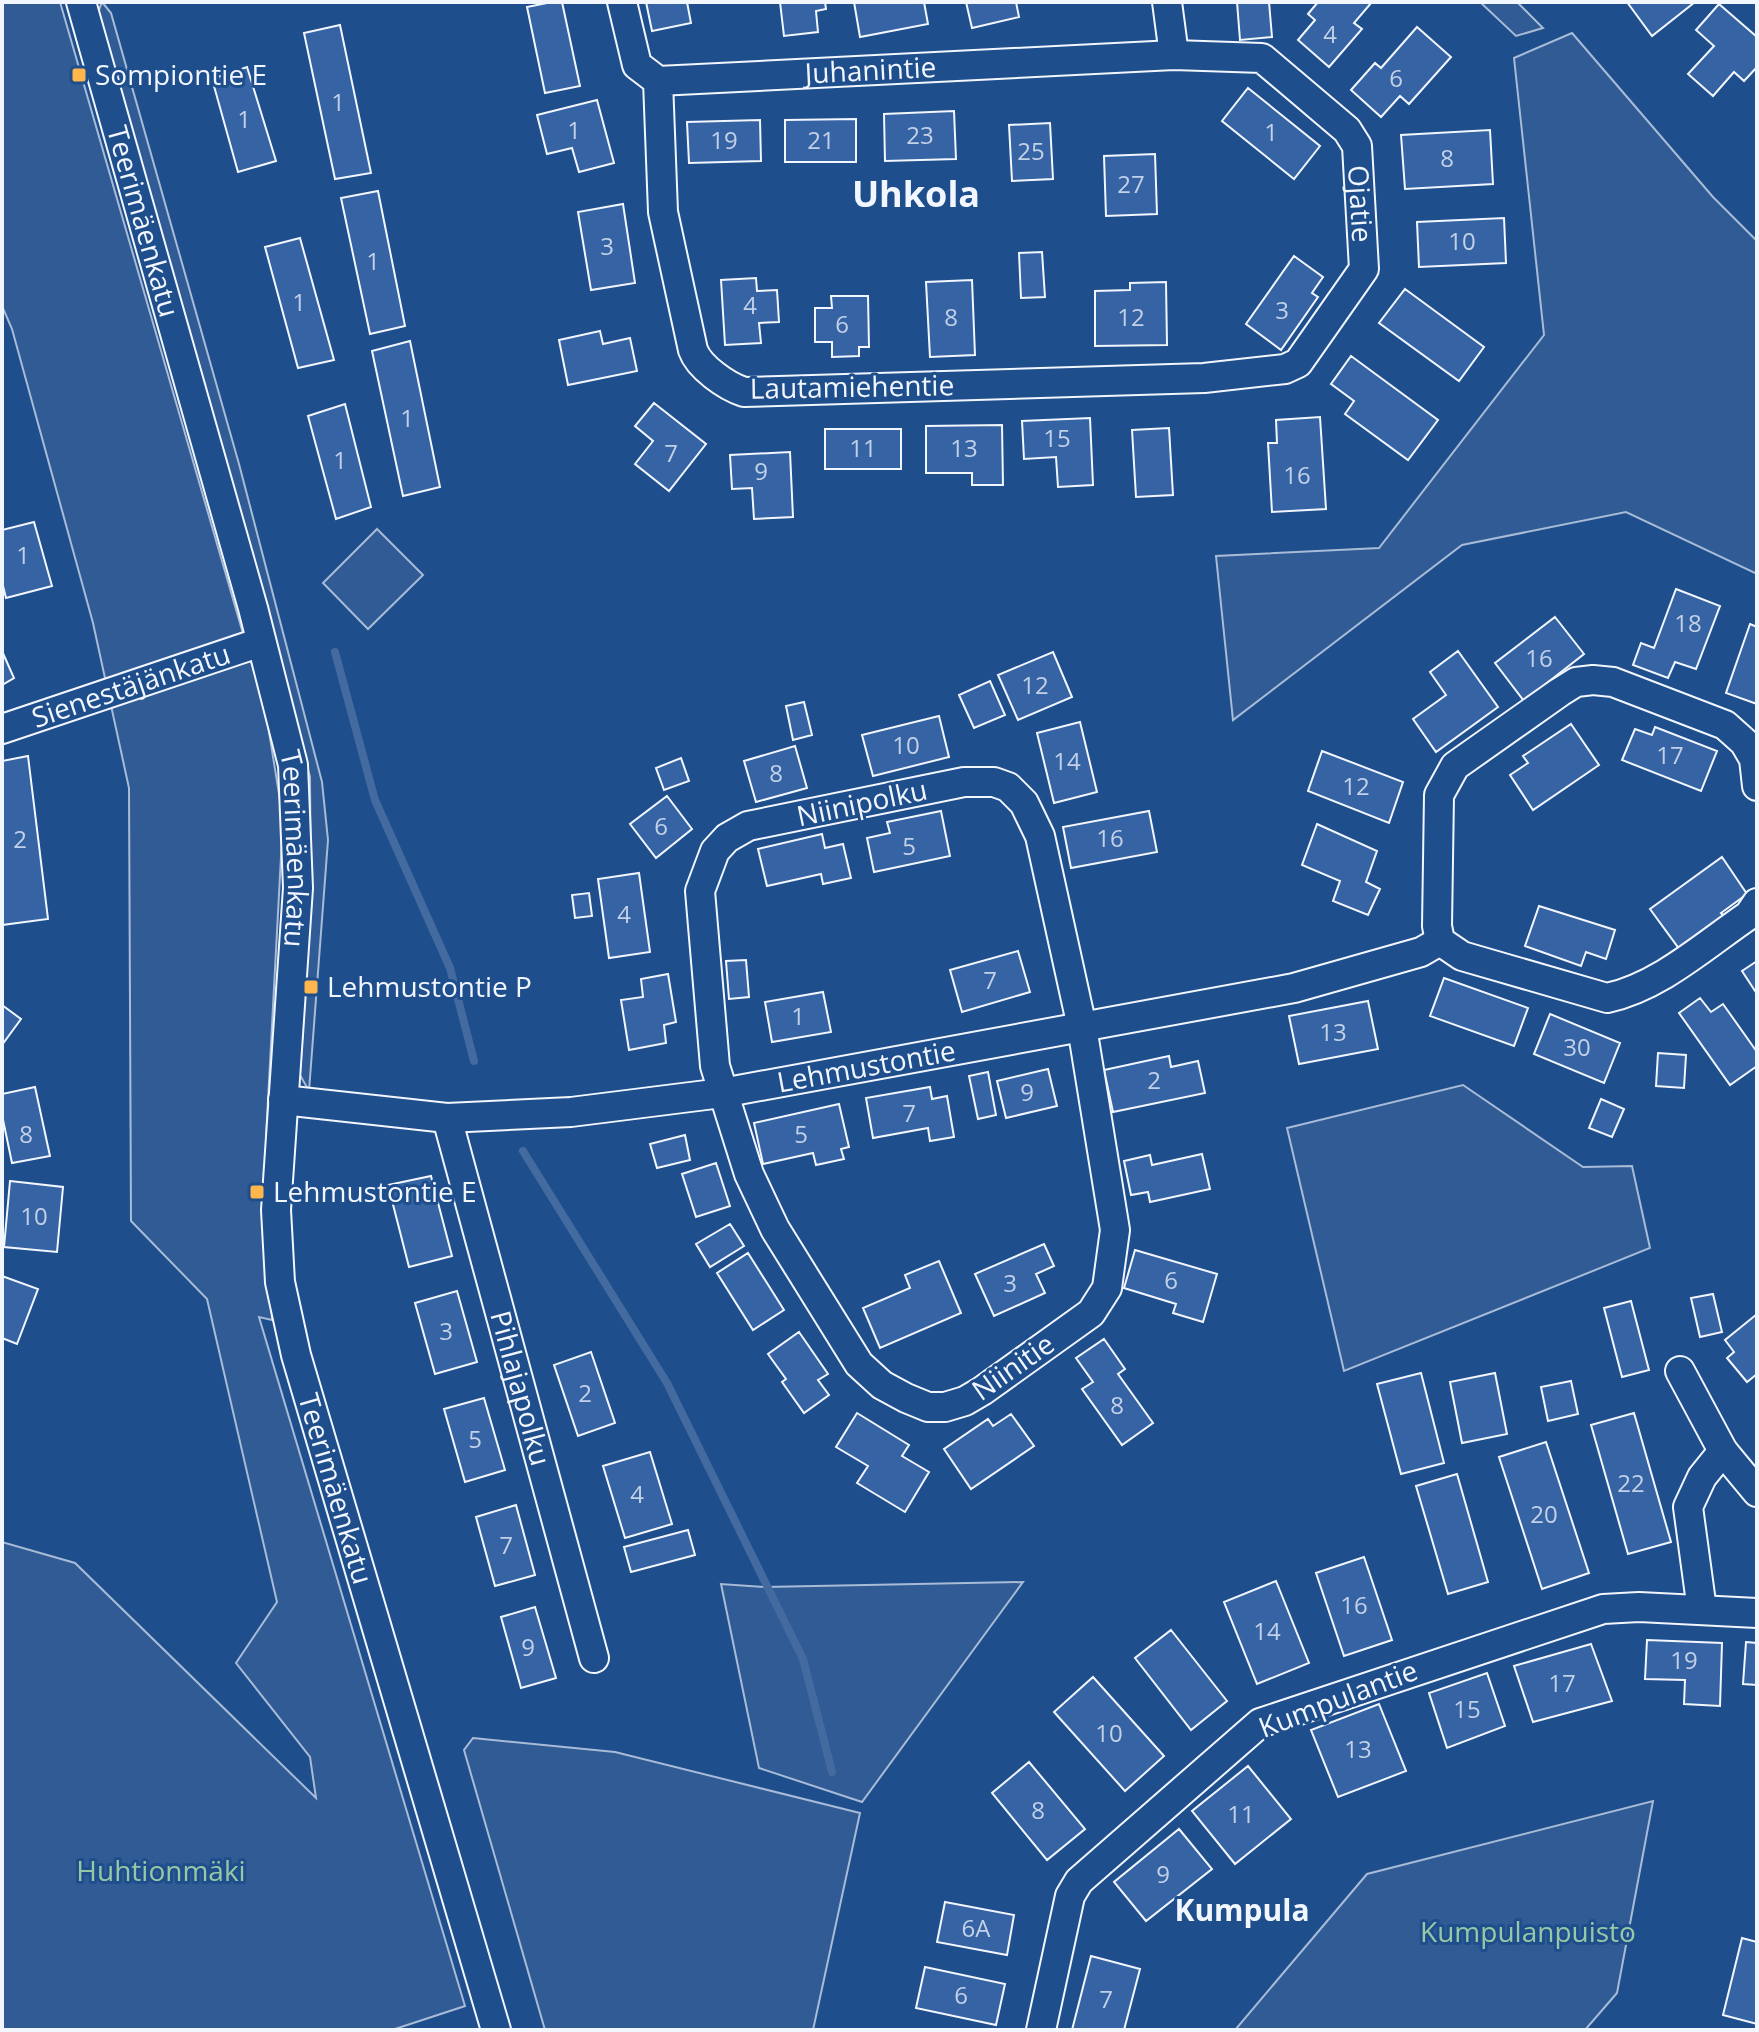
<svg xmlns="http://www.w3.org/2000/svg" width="1759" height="2032" viewBox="0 0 1759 2032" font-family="'Open Sans',sans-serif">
	<rect width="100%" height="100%" fill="#1f4e8c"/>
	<path fill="#305b95" stroke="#a8bbd7" stroke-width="2" d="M2,2H60L266,713L283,819L266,1138L272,1320L259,1317L465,2006L392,2030H2V1542L75,1563L316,1798L310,1757L236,1663L277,1602L207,1299L131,1221L129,788L93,623L12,329L2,306Z
		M102,2L111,13L239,464L322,782L328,840L309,1091L300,1075L311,901L310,777L96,18Z
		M1480,2H1517L1543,28L1516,36Z
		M1572,33L1713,197L1757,241V574L1626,512L1462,545L1233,720L1216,556L1379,548L1544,335L1514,58Z
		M377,529L423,575L368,629L323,583Z
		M1463,1085L1583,1167L1632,1166L1650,1248L1344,1371L1287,1128Z
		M1023,1582L862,1802L759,1768L721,1584L764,1587Z
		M473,1738L615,1752L860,1813L813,2030H545L464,1750Z
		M1653,1801L1617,1993L1585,2030H1235L1367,1874Z"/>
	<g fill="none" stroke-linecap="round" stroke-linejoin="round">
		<path stroke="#446ba0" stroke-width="8" d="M335,652L375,800L450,968L474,1061
			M523,1151L667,1383L803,1659L832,1772"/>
	</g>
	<path fill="#3563a3" stroke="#f2f6ff" stroke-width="2" d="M552,2H562L580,86L545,93L527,7Z
		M646,2H687L691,23L652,31Z
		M780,2H825L826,9L816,11L818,32L784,36Z
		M854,2H924L928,24L860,37Z
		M966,2H1016L1019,17L972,28Z
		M1237,2H1269L1272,37L1240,40Z
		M1318,2H1372L1354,23L1362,29L1329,67L1298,40L1315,20L1308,14Z
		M1627,2H1695L1652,36Z
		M1719,4L1757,37V67L1744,81L1734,72L1713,96L1688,74L1714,46L1696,30Z
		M340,25L371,173L335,179L304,33Z
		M1417,27L1451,57L1409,104L1400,96L1381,117L1351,90L1375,63L1381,68Z
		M247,67L276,161L238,172L212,79Z
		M1248,88L1320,146L1294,179L1222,121Z
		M597,100L614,163L579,172L572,148L547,154L537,115Z
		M954,111L956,159L885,161L884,114Z
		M856,119V162H785V120Z
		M760,120L761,161L689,163L687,122Z
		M1050,123L1053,179L1012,181L1009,125Z
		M1490,130L1493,184L1405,189L1401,135Z
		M1155,154L1157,214L1106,216L1104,156Z
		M378,191L405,326L370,334L341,198Z
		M623,204L635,283L591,290L578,212Z
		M1504,218L1506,263L1419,267L1417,222Z
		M300,238L334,360L298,368L265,247Z
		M1042,252L1045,297L1021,298L1019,253Z
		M1294,256L1323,277L1312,293L1318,297L1281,350L1246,324Z
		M756,278L757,291L777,290L779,322L759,323L761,343L725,345L721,280Z
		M972,280L975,355L930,357L926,282Z
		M1166,282L1167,345L1095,346V291L1130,290V283Z
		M1405,289L1484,347L1459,381L1379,323Z
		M831,296H868L869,347H859V356L832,357V342H815V308H832Z
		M600,331L603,344L630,338L637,371L568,385L559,340Z
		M410,341L440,487L403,496L372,351Z
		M1351,356L1438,420L1408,460L1345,414L1354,401L1331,384Z
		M654,403L706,444L669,491L635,464L653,441L635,426Z
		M345,404L371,507L336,519L308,416Z
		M1320,417L1326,509L1272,512L1268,443H1277L1276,420Z
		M1090,418L1093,485L1058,487L1056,457L1024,459L1022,421Z
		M1002,425L1003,485H972V473H926V426Z
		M1169,428L1173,495L1136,497L1132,430Z
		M825,429H901V469H825Z
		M790,452L793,517L754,519L752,488L732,489L730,455Z
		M34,522L52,586L6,598L2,582V530Z
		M1676,589L1720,606L1696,669L1675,662L1668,678L1633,665L1641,643L1654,648Z
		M1555,617L1584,654L1524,701L1495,663Z
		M1750,624L1757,627V704L1726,693Z
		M2,651L14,678L2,685Z
		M1458,651L1498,707L1436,752L1413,719L1446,695L1430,672Z
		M1053,652L1072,697L1018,720L998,675Z
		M990,681L1005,715L974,728L959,695Z
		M804,702L812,735L793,740L786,706Z
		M939,716L949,757L873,776L862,735Z
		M1080,722L1097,792L1054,803L1037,733Z
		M1571,724L1599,765L1533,810L1510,775L1528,763L1523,756Z
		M1655,727L1717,751L1701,791L1622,760L1635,729L1652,735Z
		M795,746L807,788L756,802L744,761Z
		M1322,751L1403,782L1389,823L1308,791Z
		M28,756L48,919L2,925V761Z
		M681,758L689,781L664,790L656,768Z
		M667,796L692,829L656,858L630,824Z
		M941,811L950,856L874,872L867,838L890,833L887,822Z
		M1149,811L1157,852L1071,868L1063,827Z
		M1317,824L1377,851L1366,882L1380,889L1368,915L1333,901L1340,881L1302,865Z
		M822,834L825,848L843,844L851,878L823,884L821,874L767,886L758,849Z
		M1722,857L1747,894L1721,913L1725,917L1680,950L1650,909Z
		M639,873L650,952L609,958L598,879Z
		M589,893L592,916L575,918L572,895Z
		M1539,906L1615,930L1606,959L1586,952L1581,966L1525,946Z
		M1018,951L1030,992L962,1012L950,970Z
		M746,960L749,997L729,999L726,961Z
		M1757,961V994L1742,971Z
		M668,974L676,1022L664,1025L666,1043L629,1050L621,1000L643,997L641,979Z
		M1444,978L1528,1008L1514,1046L1430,1016Z
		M823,992L831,1032L772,1042L765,1002Z
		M1700,998L1711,1012L1723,1004L1757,1052V1066L1730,1085L1679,1013Z
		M1368,1001L1378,1049L1299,1064L1289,1016Z
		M2,1005L21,1019L2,1045Z
		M1550,1014L1620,1043L1604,1083L1534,1054Z
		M1658,1053L1686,1055L1684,1088L1656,1086Z
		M1169,1056L1171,1067L1198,1061L1205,1093L1113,1112L1104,1070Z
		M1048,1069L1057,1106L1006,1118L997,1081Z
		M988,1072L996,1115L978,1119L969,1076Z
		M35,1087L50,1156L12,1163L2,1115V1094Z
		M930,1087L932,1099L947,1096L954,1137L930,1141L928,1128L873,1138L866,1098Z
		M1601,1099L1624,1109L1612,1137L1589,1128Z
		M839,1104L849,1147L841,1149L844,1159L816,1165L813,1153L763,1164L754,1123Z
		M685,1135L690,1160L657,1168L650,1144Z
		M1202,1154L1210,1189L1150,1202L1148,1192L1131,1195L1124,1161L1150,1155L1152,1165Z
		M716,1163L730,1206L696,1217L682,1174Z
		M431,1176L452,1256L409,1267L388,1185Z
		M10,1181L63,1187L57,1252L4,1247Z
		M730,1224L744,1246L710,1267L696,1244Z
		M1044,1244L1054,1266L1036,1274L1045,1293L994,1316L975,1274Z
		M1135,1250L1217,1274L1203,1322L1173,1313L1176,1304L1124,1288Z
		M748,1253L784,1310L753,1330L717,1273Z
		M939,1261L961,1313L880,1348L863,1308L910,1288L905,1275Z
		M2,1276L38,1289L17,1344L2,1338Z
		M457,1291L477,1362L435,1374L415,1303Z
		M1713,1294L1722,1332L1700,1337L1691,1298Z
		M1631,1301L1649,1370L1622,1377L1604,1308Z
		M1757,1314V1374L1747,1382L1727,1358L1734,1352L1725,1340Z
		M799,1332L828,1374L818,1380L829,1395L804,1413L782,1382L786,1379L768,1354Z
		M1104,1339L1125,1369L1118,1374L1153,1423L1122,1445L1082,1389L1093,1382L1076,1358Z
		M591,1352L615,1423L578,1436L554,1365Z
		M1421,1373L1444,1463L1401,1474L1377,1384Z
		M1495,1373L1507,1434L1462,1443L1450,1382Z
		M1571,1381L1578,1414L1548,1421L1541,1387Z
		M484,1398L505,1470L465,1482L444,1409Z
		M857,1413L909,1445L902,1456L929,1472L905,1512L857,1483L868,1466L836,1447Z
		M1634,1413L1671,1542L1628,1554L1591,1425Z
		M1011,1414L1034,1446L971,1489L944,1449L988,1419L993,1426Z
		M1546,1442L1589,1573L1542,1589L1499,1457Z
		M650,1452L672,1524L625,1538L603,1466Z
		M1457,1474L1488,1582L1448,1594L1416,1486Z
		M516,1505L535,1575L495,1586L476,1517Z
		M688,1530L695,1555L631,1572L624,1547Z
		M1364,1557L1392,1640L1344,1656L1316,1573Z
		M1276,1581L1309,1663L1257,1684L1224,1602Z
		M535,1607L556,1678L521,1688L501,1617Z
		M1171,1630L1227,1701L1191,1730L1135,1658Z
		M1647,1640L1722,1643L1720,1706L1684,1704L1685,1680L1645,1679Z
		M1746,1642L1757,1643V1685L1743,1684Z
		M1591,1644L1612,1701L1533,1722L1514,1666Z
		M1487,1673L1505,1726L1447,1748L1429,1693Z
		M1093,1677L1164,1756L1125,1791L1054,1712Z
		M1379,1704L1406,1771L1338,1797L1311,1730Z
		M1029,1762L1085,1829L1047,1860L992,1793Z
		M1248,1766L1291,1819L1235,1864L1192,1811Z
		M1179,1829L1212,1869L1146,1921L1114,1882Z
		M945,1902L1014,1915L1007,1955L937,1942Z
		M1742,1938L1757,1942V2024L1723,2015Z
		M1091,1956L1140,1969L1124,2030H1072Z
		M925,1967L1005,1984L996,2025L916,2008Z"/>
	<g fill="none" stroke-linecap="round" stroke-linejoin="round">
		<g stroke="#f2f6ff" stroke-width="32">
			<g id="minor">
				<path id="s1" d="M81,2L253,608L293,765L298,888L276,1210L280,1282L296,1355L496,2030"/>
				<path id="s2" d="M622,2L637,65L658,81L1174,55L1262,58L1347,130L1357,146L1364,269L1298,363L1285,369L1204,378L744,392C726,386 699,367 693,350L663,212L658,81"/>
				<path d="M1167,2L1174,55"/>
				<path id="s3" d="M2,729L261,642"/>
				<path d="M964,782H994L1008,787L1024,803L1040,836L1082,1027L1115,1230L1107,1288L1091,1313L982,1391L965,1401L945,1407H928L906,1398L882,1385L859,1364L775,1229L749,1174L715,1066L700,891L715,851L727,838L748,826Z"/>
				<path d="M1757,786L1754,759L1744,742L1725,725L1613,682L1593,680L1576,682L1560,692L1455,766L1439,795L1437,926L1440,941L1462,956L1607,998C1659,987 1705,945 1749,915L1757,903"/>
				<path id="s4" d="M283,1100L447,1118L571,1112L722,1093L1294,988L1421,952L1440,941"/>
				<path id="s5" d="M447,1118L594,1658"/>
				<path d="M1680,1371L1723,1451L1757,1492"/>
				<path d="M1702,1610L1688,1507L1702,1477L1723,1451"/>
				<path d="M1041,2030L1070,1896L1079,1881L1260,1723L1603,1609L1639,1607L1757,1613"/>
			</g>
		</g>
		<use href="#minor" stroke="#1f4e8c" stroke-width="28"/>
	</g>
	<g fill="#ffb74d" stroke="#1f4e8c" stroke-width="3">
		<rect x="71" y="67" width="16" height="16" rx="4"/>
		<rect x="303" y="979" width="16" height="16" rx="4"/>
		<rect x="249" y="1184" width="16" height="16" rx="4"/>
	</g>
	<g text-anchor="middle" stroke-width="6" stroke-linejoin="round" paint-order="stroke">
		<g font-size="24" fill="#c3d1e8">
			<text x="1330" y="43">4</text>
			<text x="1396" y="87">6</text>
			<text x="338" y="111">1</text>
			<text x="244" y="128">1</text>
			<text x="574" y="139">1</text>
			<text x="1271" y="141">1</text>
			<text x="920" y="144">23</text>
			<text x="724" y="149">19</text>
			<text x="821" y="149">21</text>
			<text x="1031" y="160">25</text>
			<text x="1447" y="167">8</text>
			<text x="1131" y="193">27</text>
			<text x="1462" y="250">10</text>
			<text x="607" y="255">3</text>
			<text x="373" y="270">1</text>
			<text x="299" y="311">1</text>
			<text x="750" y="314">4</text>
			<text x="1282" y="319">3</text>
			<text x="951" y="326">8</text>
			<text x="1131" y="326">12</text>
			<text x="842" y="333">6</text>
			<text x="407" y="427">1</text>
			<text x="1057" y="447">15</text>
			<text x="863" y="457">11</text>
			<text x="964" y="457">13</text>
			<text x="671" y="462">7</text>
			<text x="340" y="469">1</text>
			<text x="761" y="480">9</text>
			<text x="1297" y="484">16</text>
			<text x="23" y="564">1</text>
			<text x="1688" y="632">18</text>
			<text x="1539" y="667">16</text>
			<text x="1035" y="694">12</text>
			<text x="906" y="754">10</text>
			<text x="1670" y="764">17</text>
			<text x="1067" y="770">14</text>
			<text x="776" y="782">8</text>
			<text x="1356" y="795">12</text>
			<text x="661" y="835">6</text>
			<text x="1110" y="847">16</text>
			<text x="20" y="848">2</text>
			<text x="909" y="855">5</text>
			<text x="624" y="923">4</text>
			<text x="990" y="989">7</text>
			<text x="798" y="1025">1</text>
			<text x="1333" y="1041">13</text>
			<text x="1577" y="1056">30</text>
			<text x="1154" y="1089">2</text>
			<text x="1027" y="1101">9</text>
			<text x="909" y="1122">7</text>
			<text x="26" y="1143">8</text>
			<text x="801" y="1143">5</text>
			<text x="34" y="1225">10</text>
			<text x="1171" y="1289">6</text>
			<text x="1010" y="1292">3</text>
			<text x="446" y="1340">3</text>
			<text x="585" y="1402">2</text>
			<text x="1117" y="1414">8</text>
			<text x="475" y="1448">5</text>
			<text x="1631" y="1492">22</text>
			<text x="637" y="1503">4</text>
			<text x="1544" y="1523">20</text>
			<text x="506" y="1554">7</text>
			<text x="1354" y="1614">16</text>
			<text x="1267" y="1640">14</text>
			<text x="528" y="1656">9</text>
			<text x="1684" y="1669">19</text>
			<text x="1562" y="1692">17</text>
			<text x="1467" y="1718">15</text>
			<text x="1109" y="1742">10</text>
			<text x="1358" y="1758">13</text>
			<text x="1038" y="1819">8</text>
			<text x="1241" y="1823">11</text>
			<text x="1163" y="1883">9</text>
			<text x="976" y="1937">6A</text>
			<text x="961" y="2004">6</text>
			<text x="1106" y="2008">7</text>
		</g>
		<g font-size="28" fill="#f2f6ff" stroke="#1f4e8c">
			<text dy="10" stroke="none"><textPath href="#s2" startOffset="304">Juhanintie</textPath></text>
			<text dy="10" stroke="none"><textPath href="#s2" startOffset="884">Ojatie</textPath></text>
			<text dy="10" stroke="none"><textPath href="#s1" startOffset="228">Teerimäenkatu</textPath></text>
			<text transform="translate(852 387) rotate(-1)" y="10">Lautamiehentie</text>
			<text dy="10" stroke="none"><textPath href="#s3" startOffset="136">Sienestäjänkatu</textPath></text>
			<text transform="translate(862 803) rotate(-12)" y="10">Niinipolku</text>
			<text dy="10" stroke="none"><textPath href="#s1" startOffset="876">Teerimäenkatu</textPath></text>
			<text dy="10" stroke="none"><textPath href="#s4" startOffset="588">Lehmustontie</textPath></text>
			<text transform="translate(1013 1367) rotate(-35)" y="10">Niinitie</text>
			<text dy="10" stroke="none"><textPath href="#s5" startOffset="280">Pihlajapolku</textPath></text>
			<text dy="10" stroke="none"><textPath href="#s1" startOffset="1524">Teerimäenkatu</textPath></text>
			<text transform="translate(1338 1699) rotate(-21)" y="10">Kumpulantie</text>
		</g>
		<g font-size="28" fill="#f2f6ff" stroke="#1f4e8c" text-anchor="start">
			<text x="95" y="85">Sompiontie E</text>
			<text x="327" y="997">Lehmustontie P</text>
			<text x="273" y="1202">Lehmustontie E</text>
		</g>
		<g font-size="28" fill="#97c8a6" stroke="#1f4e8c">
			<text x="161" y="1881">Huhtionmäki</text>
			<text x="1528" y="1942">Kumpulanpuisto</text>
		</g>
		<g font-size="30" font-weight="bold" fill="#f2f6ff" stroke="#1f4e8c">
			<text x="1242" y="1921">Kumpula</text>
		</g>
		<g font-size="36" font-weight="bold" fill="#f2f6ff" stroke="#1f4e8c">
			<text x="916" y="207">Uhkola</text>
		</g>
	</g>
	<rect width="1759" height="2032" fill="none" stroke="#f2f6ff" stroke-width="8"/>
</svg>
